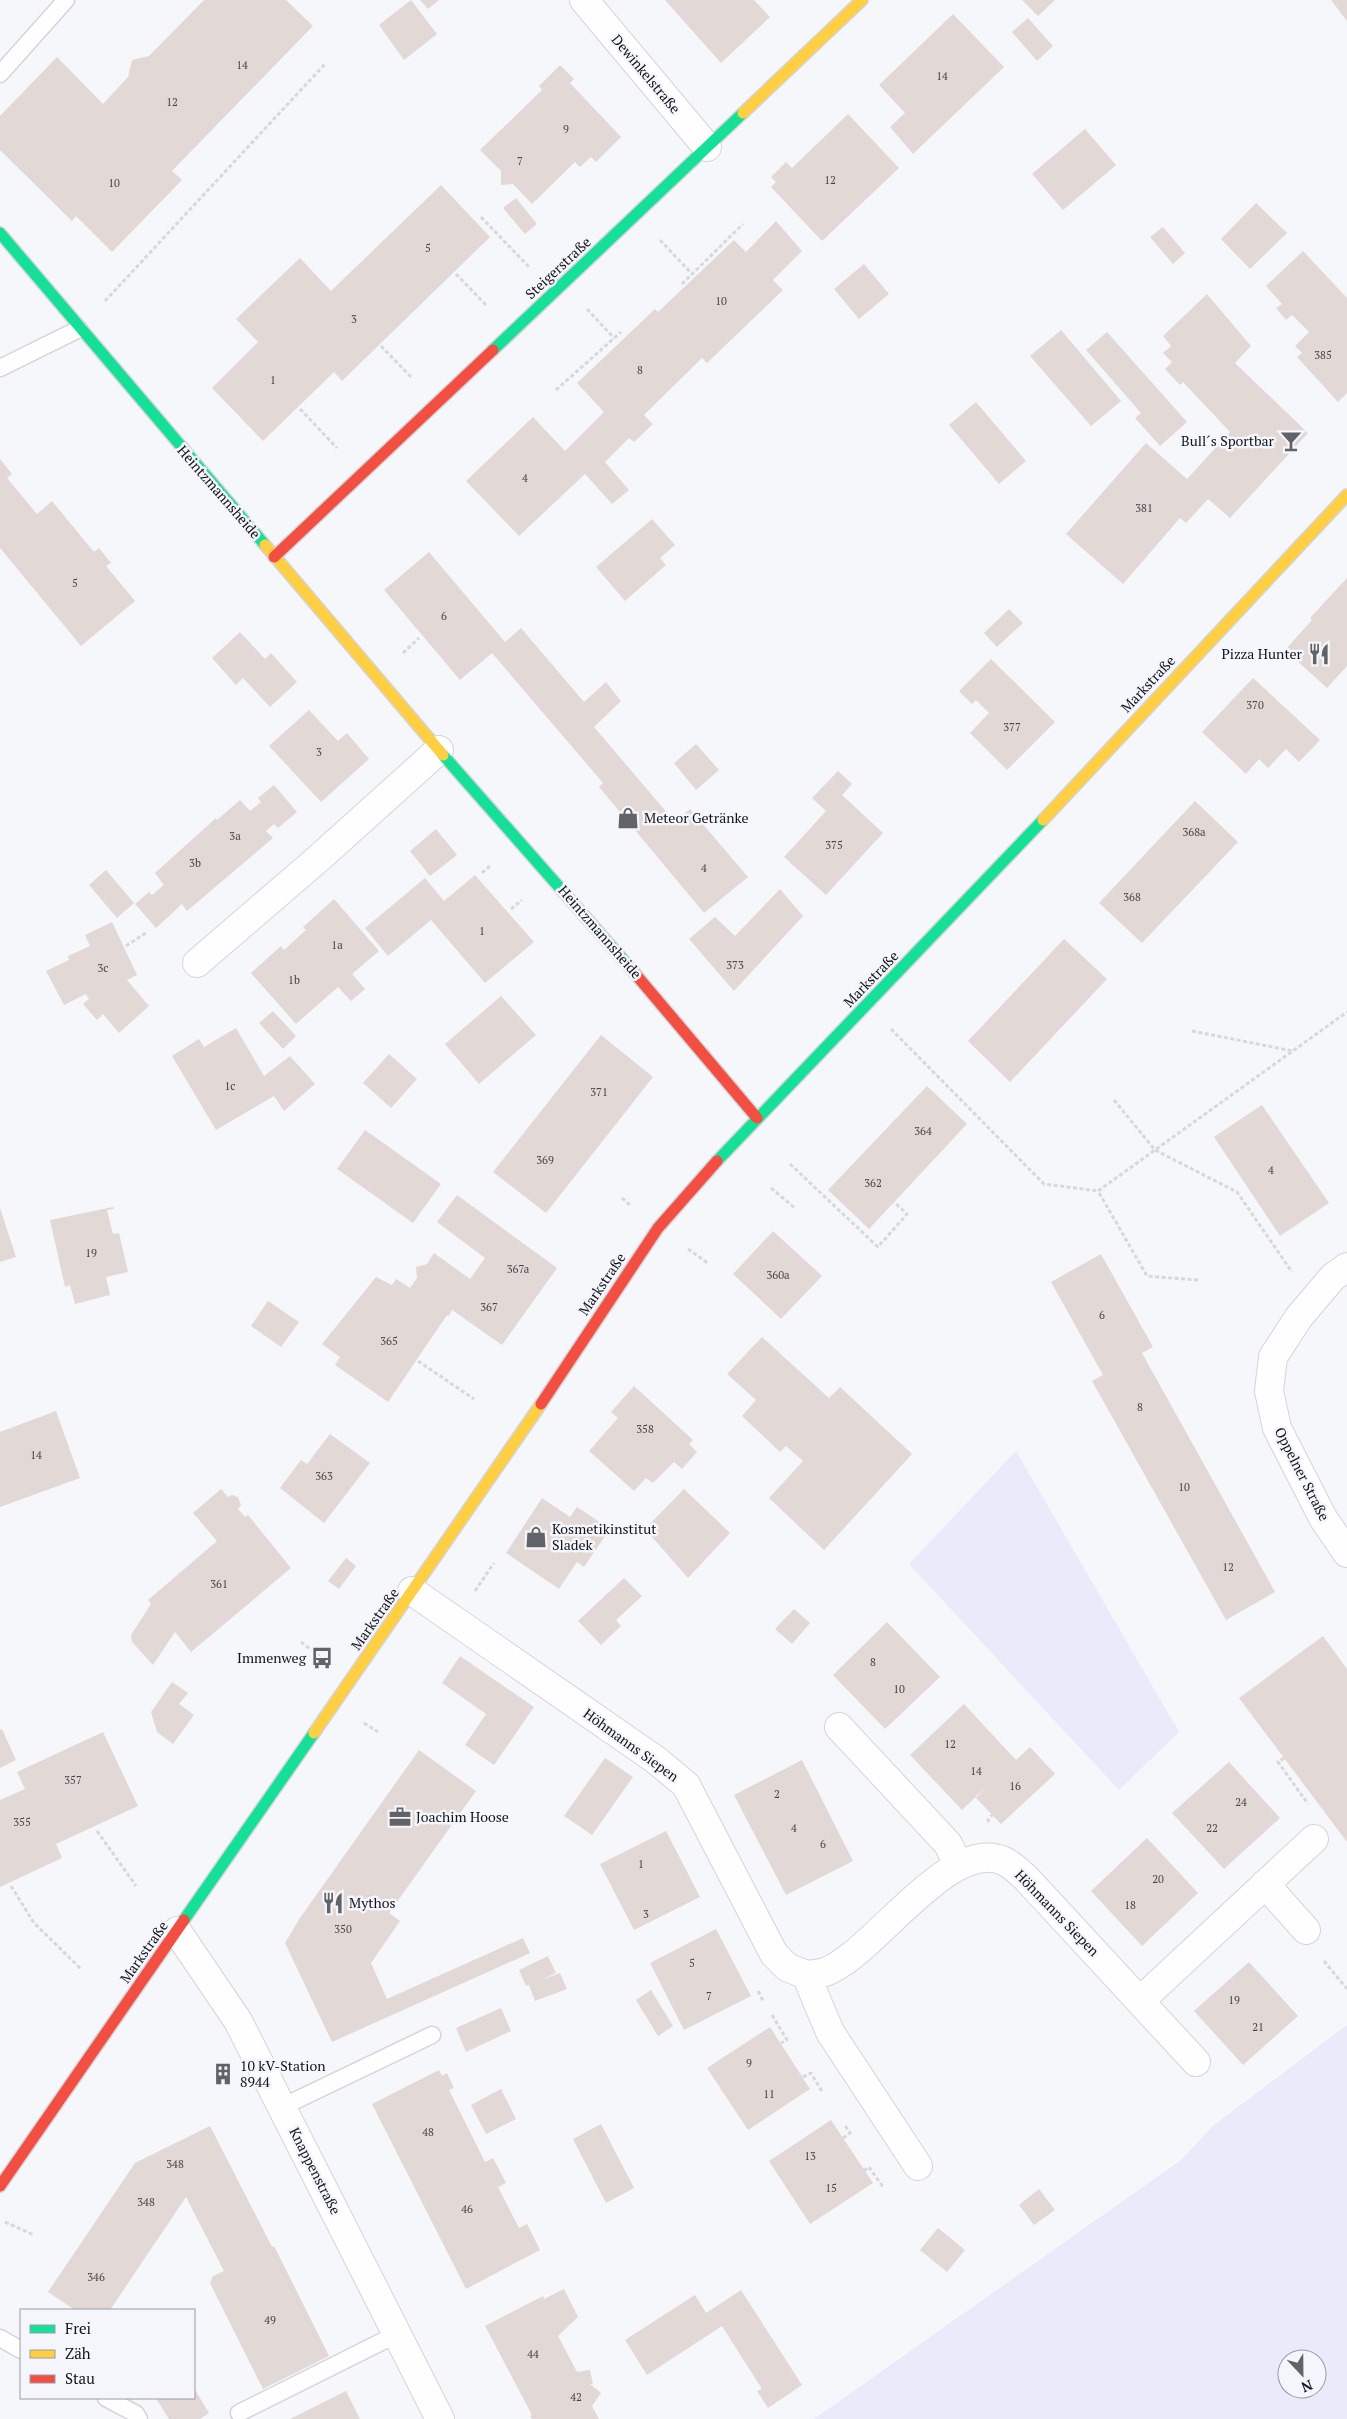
<svg xmlns="http://www.w3.org/2000/svg" width="1347" height="2419" viewBox="0 0 1347 2419" font-family="'PT Serif',serif">
	<rect width="100%" height="100%" fill="#f6f7fb"/>
	<path fill="#e9eafa" fill-rule="evenodd" d="M1016,1451L1179,1732L1119,1790L909,1564Z
		M1347,2025V2419H814L1181,2160L1214,2125ZM1287,2359H1317V2389H1287Z"/>
	<path fill="#e2d8d6" d="M204,0H286L313,26L172,171L182,180L112,252L76,216L72,221L0,150V116L57,57L103,104L128,77L132,60L149,56Z
		M411,0L437,34L404,60L379,25Z
		M420,0H439L428,9Z
		M665,0H754L770,17L721,63Z
		M1022,0H1055L1038,16Z
		M1331,0H1347V21Z
		M953,14L1004,67L913,154L890,127L905,113L879,85Z
		M1028,18L1053,46L1037,61L1012,32Z
		M560,65L574,79L570,83L621,137L596,162L591,157L580,167L575,162L532,204L513,184L501,185V171L480,150L542,90L539,86Z
		M848,114L899,168L822,241L771,187L776,182L771,177L786,162L792,168Z
		M1085,129L1116,165L1063,210L1032,174Z
		M441,185L490,237L342,381L334,372L263,441L212,388L258,342L236,319L300,258L331,291Z
		M516,198L537,224L525,234L503,208Z
		M1256,203L1287,233L1250,269L1221,239Z
		M776,221L802,251L773,280L783,290L707,363L702,358L644,415L653,424L634,442L629,438L605,462L629,490L612,504L585,474L519,536L466,481L533,417L565,451L604,412L577,383L655,309L658,312L734,240L746,252Z
		M1163,227L1185,253L1173,264L1150,237Z
		M1303,251L1347,298V393L1338,402L1297,357L1302,353L1295,346L1309,332L1292,315L1286,320L1276,308L1282,304L1266,286Z
		M864,264L889,294L859,319L834,289Z
		M1207,294L1251,346L1235,363L1308,433L1230,518L1208,499L1186,523L1180,518L1123,584L1066,534L1146,443L1187,479L1230,432L1183,382L1180,385L1165,369L1172,362L1163,353L1171,346L1163,336Z
		M1061,330L1121,401L1091,426L1030,356Z
		M1107,332L1187,422L1160,446L1135,418L1141,413L1086,350Z
		M976,402L1026,461L999,484L949,425Z
		M0,459L12,474L7,478L37,514L52,501L94,552L99,548L111,563L106,566L135,601L81,646L0,548Z
		M652,519L675,545L660,558L666,565L625,601L596,567Z
		M429,552L505,642L521,628L584,702L606,682L621,701L594,727L675,822L690,809L748,877L704,913L599,787L603,783L492,653L460,680L384,590Z
		M1347,578V666L1327,688L1285,650L1312,620L1310,618Z
		M1009,609L1023,623L997,647L984,633Z
		M240,632L265,659L271,653L297,682L270,707L243,678L236,685L212,658Z
		M991,659L1055,722L1007,770L970,733L989,713L976,700L972,704L959,691Z
		M1253,678L1320,740L1299,762L1286,749L1268,768L1259,759L1246,774L1202,732Z
		M309,710L338,741L347,733L369,759L321,802L269,746Z
		M696,744L719,770L696,790L674,763Z
		M838,771L852,784L842,795L883,833L826,895L784,857L826,811L812,798Z
		M274,785L297,812L278,828L274,824L266,831L273,838L187,911L182,904L156,928L135,904L149,892L152,895L164,885L155,873L216,818L217,820L240,800L250,811L261,802L258,798Z
		M1195,801L1238,842L1142,943L1099,903Z
		M436,829L457,855L430,876L410,851Z
		M106,870L134,903L117,918L89,885Z
		M475,875L534,942L485,983L431,920L388,956L365,928L425,878L444,901Z
		M780,889L803,916L734,991L689,939L715,917L735,936Z
		M334,899L379,951L352,974L365,989L351,1001L338,987L296,1024L251,973L281,946L284,950L306,930L303,927Z
		M112,922L137,975L127,980L149,1006L119,1033L103,1014L97,1020L83,1004L89,999L86,994L64,1005L46,971L69,960L68,956L90,946L85,935Z
		M1064,939L1107,979L1010,1082L968,1041Z
		M501,996L536,1035L479,1084L445,1044Z
		M273,1011L296,1036L283,1049L259,1023Z
		M236,1028L264,1076L290,1056L315,1084L284,1111L274,1096L216,1130L172,1056L199,1039L204,1047Z
		M601,1035L653,1077L546,1213L493,1172Z
		M389,1054L417,1079L391,1108L363,1083Z
		M927,1086L967,1124L869,1229L828,1190Z
		M1262,1105L1329,1203L1280,1236L1214,1137Z
		M365,1130L441,1184L413,1223L337,1169Z
		M457,1195L557,1268L502,1345L452,1310L449,1316L447,1315L388,1402L335,1365L340,1357L322,1344L376,1277L392,1285L396,1279L410,1288L417,1278L416,1267L427,1264L434,1253L470,1279L485,1258L437,1222Z
		M113,1207L114,1209L107,1210L113,1234L119,1233L128,1272L106,1277L110,1295L75,1304L70,1285L65,1287L50,1220Z
		M0,1208L16,1257L0,1262Z
		M773,1231L822,1276L781,1319L733,1274Z
		M1101,1254L1153,1347L1142,1353L1275,1592L1226,1620L1092,1381L1103,1375L1051,1282Z
		M268,1301L299,1322L281,1347L251,1326Z
		M762,1337L829,1398L840,1387L912,1454L824,1550L769,1498L803,1461L786,1446L780,1452L742,1416L756,1400L727,1374Z
		M634,1386L693,1440L689,1444L697,1452L682,1469L674,1462L653,1483L646,1478L634,1491L589,1451L618,1418L611,1412Z
		M56,1411L80,1478L0,1507V1432Z
		M330,1434L370,1463L324,1523L280,1488L301,1460L307,1464Z
		M221,1489L228,1497L232,1495L238,1497L241,1505L238,1509L245,1517L248,1515L291,1568L191,1652L175,1632L153,1665L132,1642L131,1635L151,1604L148,1600L217,1541L193,1513Z
		M684,1489L730,1533L688,1578L645,1529Z
		M542,1498L570,1517L577,1507L610,1529L584,1567L577,1562L559,1589L506,1553Z
		M346,1558L356,1566L339,1589L328,1581Z
		M624,1578L642,1596L616,1620L621,1626L601,1645L578,1621Z
		M794,1609L810,1623L792,1644L775,1629Z
		M887,1622L940,1677L885,1729L833,1675Z
		M1323,1636L1347,1669V1842L1239,1698Z
		M460,1656L534,1707L494,1765L465,1745L486,1714L442,1683Z
		M172,1682L188,1693L179,1704L194,1715L173,1744L157,1732L151,1712Z
		M964,1704L1016,1760L1030,1747L1055,1774L1001,1824L976,1798L986,1787L962,1810L910,1755Z
		M2,1729L16,1760L0,1768V1730Z
		M103,1732L138,1806L56,1844L62,1858L0,1887V1800L25,1789L17,1772Z
		M419,1750L476,1791L389,1913L400,1921L371,1963L387,1999L523,1938L530,1953L332,2042L285,1943L300,1918Z
		M605,1758L633,1777L592,1835L564,1816Z
		M802,1760L853,1861L786,1895L734,1795Z
		M1229,1762L1280,1818L1224,1869L1172,1813Z
		M666,1831L700,1897L634,1930L600,1864Z
		M1147,1838L1198,1893L1142,1946L1091,1891Z
		M716,1929L751,1996L684,2030L650,1963Z
		M548,1956L556,1973L539,1981L560,1973L567,1989L535,2001L529,1985L526,1986L519,1970Z
		M1249,1962L1298,2016L1243,2065L1194,2011Z
		M651,1990L673,2026L658,2036L636,2000Z
		M501,2008L511,2031L466,2052L456,2028Z
		M770,2027L810,2089L748,2130L707,2068Z
		M221,2067L230,2078L225,2081L216,2071Z
		M439,2070L442,2076L447,2073L454,2088L449,2090L485,2162L493,2158L506,2183L498,2187L519,2228L527,2224L540,2250L466,2289L372,2104Z
		M501,2089L516,2119L486,2134L471,2105Z
		M831,2120L873,2183L810,2224L769,2161Z
		M601,2124L634,2188L606,2203L573,2139Z
		M210,2126L272,2247L274,2246L329,2356L263,2389L210,2283L213,2276L224,2271L186,2197L110,2310H75L48,2292L135,2163Z
		M1039,2189L1055,2210L1034,2225L1019,2205Z
		M938,2228L965,2250L947,2272L920,2250Z
		M564,2289L578,2317L558,2336L577,2372L590,2370L593,2384H590L601,2393L592,2406L599,2419H532L530,2416L532,2415L485,2326L543,2296L544,2299Z
		M741,2290L802,2385L768,2408L757,2391L762,2389L722,2326L647,2375L625,2340L695,2295L706,2313Z
		M194,2388L209,2413L200,2419H169L157,2400L160,2398H194Z
		M346,2391L360,2419H290Z"/>
	<g fill="none" stroke-linecap="round" stroke-linejoin="round">
		<g stroke="#d4d4d9" stroke-width="19">
			<path id="lane" d="M0,74L66,0
				M0,368L79,329
				M282,2107L432,2035
				M0,2338L21,2350
				M106,2398L136,2414L139,2419
				M239,2413L397,2334"/>
		</g>
		<g stroke="#d4d4d9" stroke-width="30">
			<path id="street" d="M584,0L707,147
				M197,963L319,858L439,750
				M1347,1267L1333,1277L1299,1317L1273,1357L1269,1391L1277,1428L1323,1518L1347,1553
				M412,1591L656,1760L686,1785L774,1954L787,1967L806,1975L830,2032L918,2166
				M839,1727L948,1844L958,1865
				M1265,1884L1306,1930
				M177,1931L238,2021L440,2419
				M806,1975C812,1974 820,1974 825,1972C873,1955 949,1836 1004,1861C1011,1864 1019,1872 1025,1877L1196,2062
				M1141,2000L1314,1839"/>
		</g>
		<g stroke="#d4d4d9" stroke-width="14">
			<path id="fast" d="M0,233L265,545
				M493,350L743,113
				M443,755L632,970
				M717,1161L1043,820
				M184,1920L314,1733"/>
		</g>
		<g stroke="#d4d4d9" stroke-width="14">
			<path id="slow" d="M743,113L862,0
				M265,545L443,755
				M1043,820L1347,495
				M314,1733L541,1404"/>
		</g>
		<g stroke="#d4d4d9" stroke-width="14">
			<path id="jam" d="M274,557L493,350
				M632,970L757,1118
				M541,1404L658,1228L717,1161
				M0,2186L184,1920"/>
		</g>
		<path stroke="#d7d8d8" stroke-width="3" stroke-dasharray="4 2.5" stroke-linecap="butt" d="M481,217L529,267
			M660,240L692,274
			M456,274L487,306
			M682,284L743,224
			M105,301L325,64
			M587,309L614,338
			M381,346L412,378
			M556,390L621,332
			M300,409L337,448
			M403,653L419,638
			M482,873L491,865
			M511,909L522,900
			M126,946L147,932
			M891,1029L1044,1184L1098,1191
			M1192,1031L1293,1051
			M1114,1100L1155,1150L1237,1192L1292,1272
			M790,1164L878,1247L907,1214L894,1202
			M771,1188L796,1209
			M622,1198L631,1206
			M688,1249L709,1264
			M1198,1280L1147,1276L1098,1191L1347,1012
			M418,1361L474,1399
			M475,1591L494,1563
			M301,1642L322,1658
			M364,1723L378,1732
			M1284,1758L1278,1762L1308,1804
			M989,1822L988,1820L992,1815
			M97,1831L136,1886
			M11,1886L34,1923L81,1969
			M1324,1961L1347,1989
			M758,1991L763,2001
			M772,2015L787,2040L781,2043
			M803,2077L811,2073L823,2093
			M843,2138L850,2133L844,2124
			M864,2171L869,2167L883,2187
			M5,2222L34,2235"/>
		<use href="#lane" stroke="#fefefe" stroke-width="16"/>
		<use href="#street" stroke="#fefefe" stroke-width="28"/>
		<use href="#fast" stroke="#16e098" stroke-width="11"/>
		<use href="#slow" stroke="#ffcf43" stroke-width="11"/>
		<use href="#jam" stroke="#f24e42" stroke-width="11"/>
	</g>
	<defs>
		<g id="bar-bare" transform="scale(1.725)"><path d="M-6-5H6L.8 .8V4.5H3.5V6h-7V4.5H-.8V.8Z" fill="#626368" stroke="#f5f6fc" stroke-width="2.5" paint-order="stroke"/></g>
		<g id="restaurant-bare" transform="scale(1.725)"><path d="M-5-6h1v4h1v-4h1v4h1v-4h1v5L-1.5 .5V6h-2V.5L-5-1ZM5-6V6H3V1.5H1.5Q1.5-4 5-6Z" fill="#626368" stroke="#f5f6fc" stroke-width="2.5" paint-order="stroke"/></g>
		<g id="shop-bare" transform="scale(1.725)"><path d="M-5-2.5h2.3a2.7 3.5 0 0 1 5.4 0H5L5.5 6h-11ZM-1.5-2.5h3a1.5 2.3 0 0 0-3 0Z" fill="#626368" stroke="#f5f6fc" stroke-width="2.5" paint-order="stroke"/></g>
		<g id="bus-bare" transform="scale(1.725)"><path d="M-5-6H5V4H4V6H2V4H-2V6H-4V4H-5ZM-3.5-4V0h7V-4ZM-3.5 1.2v1.5H-2V1.2ZM2 1.2v1.5H3.5V1.2Z" fill="#626368" stroke="#f5f6fc" stroke-width="2.5" paint-order="stroke"/></g>
		<g id="office-bare" transform="scale(1.725)"><path d="M-6-3h4V-5.5h4V-3h4V5H-6ZM-1-4.5V-3h2v-1.5ZM-6 0V1H6V0Z" fill="#626368" stroke="#f5f6fc" stroke-width="2.5" paint-order="stroke"/></g>
		<g id="building-bare" transform="scale(1.725)"><path d="M-4-6H4V6H1V3H-1V6H-4ZM-2.5-4.3h1.7v1.8h-1.7ZM.8-4.3h1.7v1.8H.8ZM-2.5-1h1.7V.8h-1.7ZM.8-1h1.7V.8H.8Z" fill="#626368" stroke="#f5f6fc" stroke-width="2.5" paint-order="stroke"/></g>
	</defs>
	<g fill-rule="evenodd">
		<use href="#bar-bare" x="1291" y="441"/>
		<use href="#restaurant-bare" x="1319" y="654"/>
		<use href="#shop-bare" x="628" y="818"/>
		<use href="#shop-bare" x="536" y="1537"/>
		<use href="#bus-bare" x="322" y="1658"/>
		<use href="#office-bare" x="400" y="1817"/>
		<use href="#restaurant-bare" x="333" y="1903"/>
		<use href="#building-bare" x="223" y="2074"/>
	</g>
	<g text-anchor="middle" stroke-width="5" stroke-linejoin="round" paint-order="stroke">
		<g font-size="11" fill="#474448">
			<text x="242" y="69">14</text>
			<text x="942" y="80">14</text>
			<text x="172" y="106">12</text>
			<text x="566" y="133">9</text>
			<text x="520" y="165">7</text>
			<text x="830" y="184">12</text>
			<text x="114" y="187">10</text>
			<text x="428" y="252">5</text>
			<text x="721" y="305">10</text>
			<text x="354" y="323">3</text>
			<text x="1323" y="359">385</text>
			<text x="640" y="374">8</text>
			<text x="273" y="384">1</text>
			<text x="525" y="482">4</text>
			<text x="1144" y="512">381</text>
			<text x="75" y="587">5</text>
			<text x="444" y="620">6</text>
			<text x="1255" y="709">370</text>
			<text x="1012" y="731">377</text>
			<text x="319" y="756">3</text>
			<text x="1194" y="836">368a</text>
			<text x="235" y="840">3a</text>
			<text x="834" y="849">375</text>
			<text x="195" y="867">3b</text>
			<text x="704" y="872">4</text>
			<text x="1132" y="901">368</text>
			<text x="482" y="935">1</text>
			<text x="337" y="949">1a</text>
			<text x="735" y="969">373</text>
			<text x="103" y="972">3c</text>
			<text x="294" y="984">1b</text>
			<text x="230" y="1090">1c</text>
			<text x="599" y="1096">371</text>
			<text x="923" y="1135">364</text>
			<text x="545" y="1164">369</text>
			<text x="1271" y="1174">4</text>
			<text x="873" y="1187">362</text>
			<text x="91" y="1257">19</text>
			<text x="518" y="1273">367a</text>
			<text x="778" y="1279">360a</text>
			<text x="489" y="1311">367</text>
			<text x="1102" y="1319">6</text>
			<text x="389" y="1345">365</text>
			<text x="1140" y="1411">8</text>
			<text x="645" y="1433">358</text>
			<text x="36" y="1459">14</text>
			<text x="324" y="1480">363</text>
			<text x="1184" y="1491">10</text>
			<text x="1228" y="1571">12</text>
			<text x="219" y="1588">361</text>
			<text x="873" y="1666">8</text>
			<text x="899" y="1693">10</text>
			<text x="950" y="1748">12</text>
			<text x="976" y="1775">14</text>
			<text x="73" y="1784">357</text>
			<text x="1015" y="1790">16</text>
			<text x="777" y="1798">2</text>
			<text x="1241" y="1806">24</text>
			<text x="22" y="1826">355</text>
			<text x="794" y="1832">4</text>
			<text x="1212" y="1832">22</text>
			<text x="823" y="1848">6</text>
			<text x="641" y="1868">1</text>
			<text x="1158" y="1883">20</text>
			<text x="1130" y="1909">18</text>
			<text x="646" y="1918">3</text>
			<text x="343" y="1933">350</text>
			<text x="692" y="1967">5</text>
			<text x="709" y="2000">7</text>
			<text x="1234" y="2004">19</text>
			<text x="1258" y="2031">21</text>
			<text x="749" y="2067">9</text>
			<text x="769" y="2098">11</text>
			<text x="428" y="2136">48</text>
			<text x="810" y="2160">13</text>
			<text x="175" y="2168">348</text>
			<text x="831" y="2192">15</text>
			<text x="146" y="2206">348</text>
			<text x="467" y="2213">46</text>
			<text x="96" y="2281">346</text>
			<text x="270" y="2324">49</text>
			<text x="533" y="2358">44</text>
			<text x="576" y="2401">42</text>
		</g>
		<g font-size="14" fill="#131319" stroke="#f5f6fc">
			<text transform="translate(646 74) rotate(50)" y="5">Dewinkelstraße</text>
			<text transform="translate(558 268) rotate(-43)" y="5">Steigerstraße</text>
			<text transform="translate(219 492) rotate(49)" y="5">Heintzmannsheide</text>
			<text transform="translate(1148 684) rotate(-47)" y="5">Markstraße</text>
			<text transform="translate(600 932) rotate(49)" y="5">Heintzmannsheide</text>
			<text transform="translate(871 979) rotate(-46)" y="5">Markstraße</text>
			<text transform="translate(602 1284) rotate(-56)" y="5">Markstraße</text>
			<text transform="translate(1302 1474) rotate(63)" y="5">Oppelner Straße</text>
			<text transform="translate(375 1619) rotate(-55)" y="5">Markstraße</text>
			<text transform="translate(631 1745) rotate(36)" y="5">Höhmanns Siepen</text>
			<text transform="translate(1057 1913) rotate(46)" y="5">Höhmanns Siepen</text>
			<text transform="translate(144 1952) rotate(-55)" y="5">Markstraße</text>
			<text transform="translate(315 2171) rotate(63)" y="5">Knappenstraße</text>
		</g>
		<g font-size="14" fill="#131319" stroke="#f5f6fc" text-anchor="start">
			<text x="1274" y="446" text-anchor="end">Bull´s Sportbar</text>
			<text x="1302" y="659" text-anchor="end">Pizza Hunter</text>
			<text x="644" y="823">Meteor Getränke</text>
			<text x="552" y="1534">Kosmetikinstitut<tspan x="552" dy="16">Sladek</tspan></text>
			<text x="306" y="1663" text-anchor="end">Immenweg</text>
			<text x="416" y="1822">Joachim Hoose</text>
			<text x="349" y="1908">Mythos</text>
			<text x="240" y="2071">10 kV-Station<tspan x="240" dy="16">8944</tspan></text>
		</g>
	</g>
	<rect x="20" y="2309" width="175" height="90" fill="#f5f6fc" stroke="#9b9ba1"/>
	<rect x="30" y="2325" width="25" height="8" fill="#16e098" stroke="#9b9ba1"/>
	<text x="65" y="2334" font-size="15" fill="#131319">Frei</text>
	<rect x="30" y="2350" width="25" height="8" fill="#ffcf43" stroke="#9b9ba1"/>
	<text x="65" y="2359" font-size="15" fill="#131319">Zäh</text>
	<rect x="30" y="2375" width="25" height="8" fill="#f24e42" stroke="#9b9ba1"/>
	<text x="65" y="2384" font-size="15" fill="#131319">Stau</text>
	<g transform="translate(1302 2374) rotate(158)"><circle r="24" fill="#f5f6fc" stroke="#9b9ba1"/>
	<path d="M0-4L9 19L0 12L-9 19Z" fill="#626368"/>
	<text y="-8" font-size="14" font-weight="bold" text-anchor="middle" fill="#131319">N</text>
	</g>
</svg>
